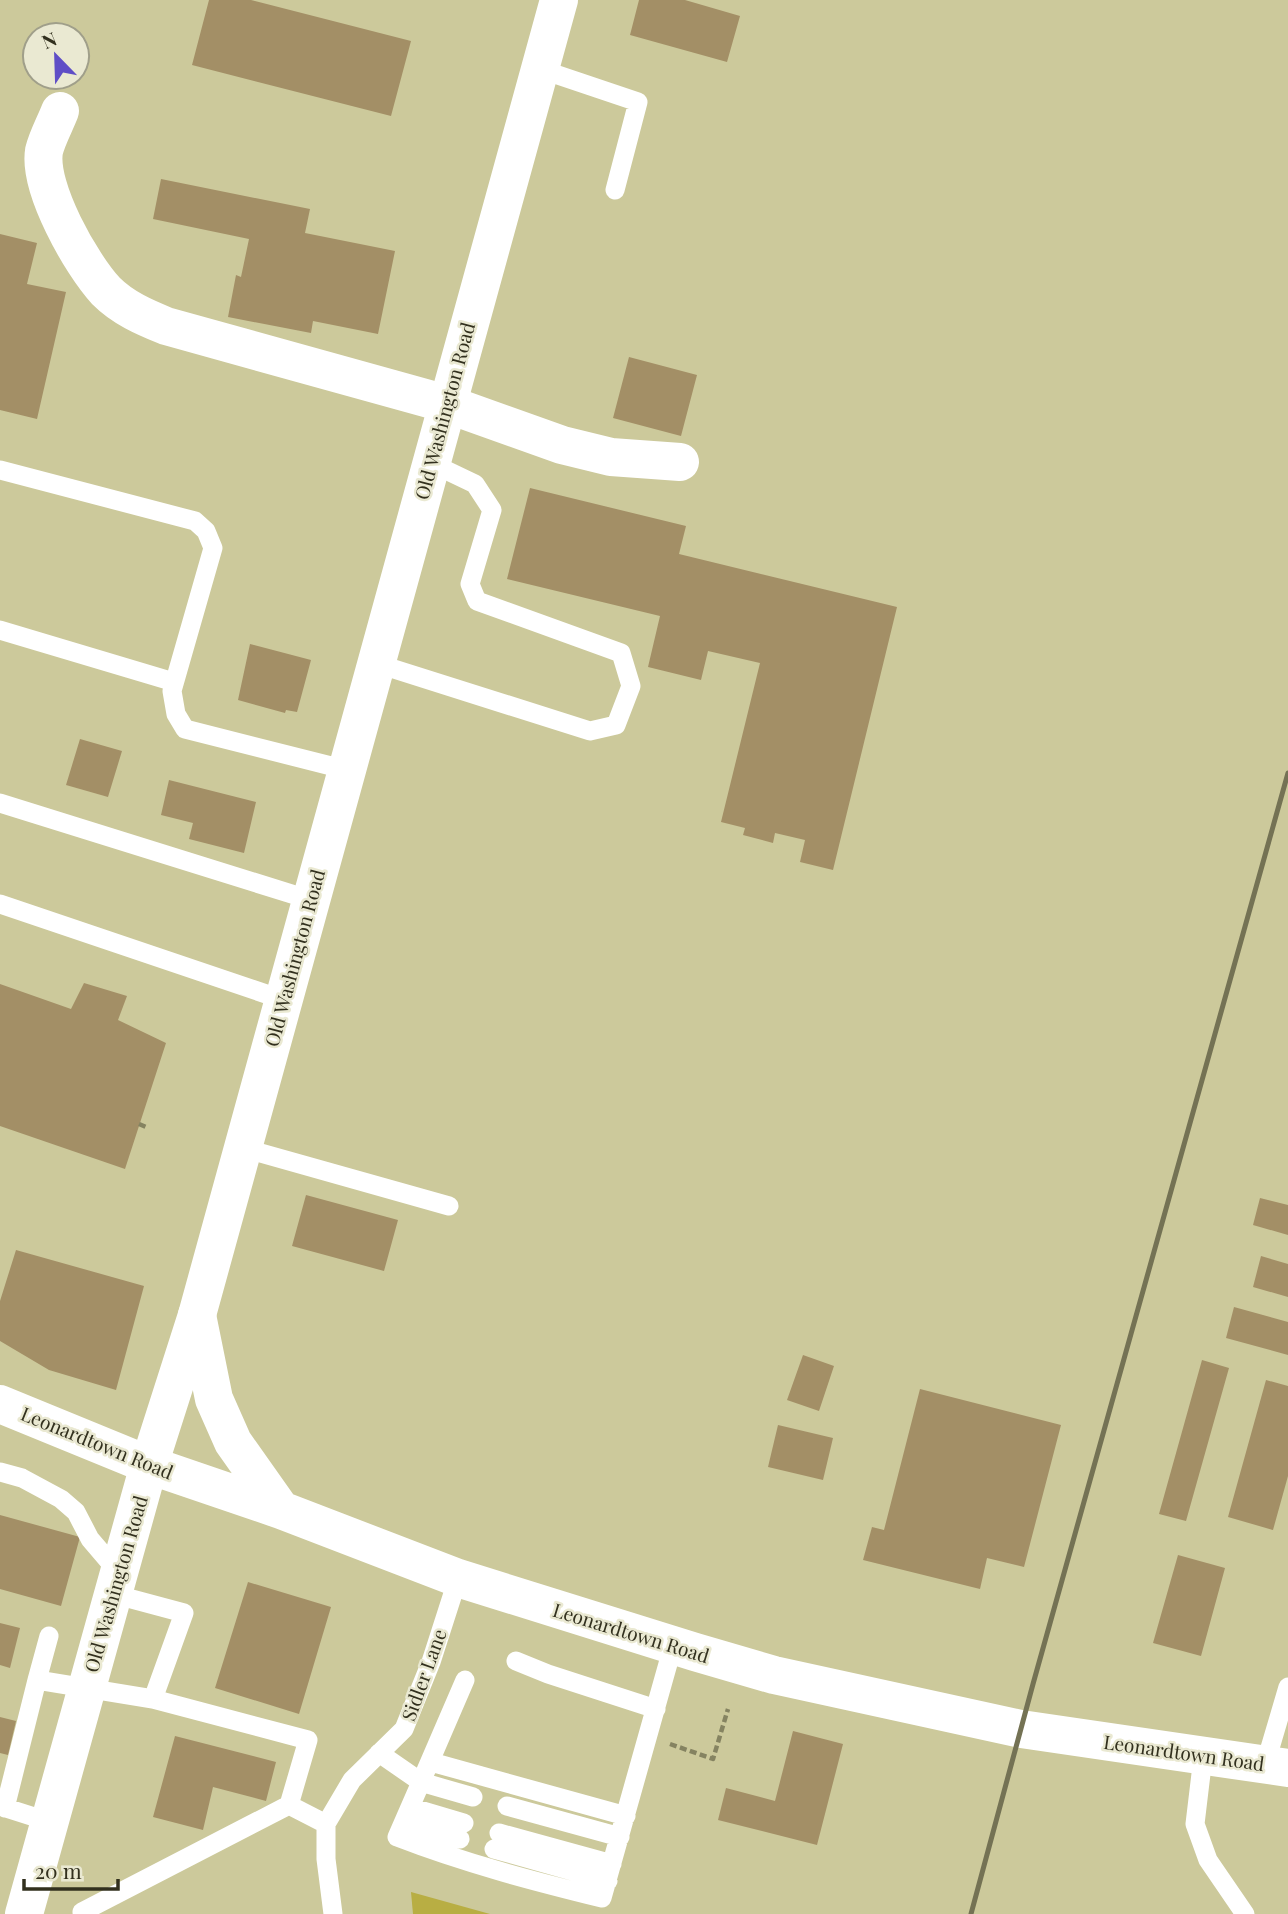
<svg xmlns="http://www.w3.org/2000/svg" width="1288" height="1914" viewBox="0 0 1288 1914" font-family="'Playfair Display',serif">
	<rect width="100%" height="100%" fill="#ccc99b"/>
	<path fill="#b8ae43" d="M411,1892L490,1914H413Z"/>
	<path fill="#a38f66" d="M209,0H251L411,41L391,116L192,65Z
		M639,0H685L740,16L727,62L630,35Z
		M161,179L310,209L305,233L395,251L378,334L313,321L311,333L228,317L236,275L241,277L249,239L153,219Z
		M0,234L37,243L27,284L66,292L37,419L0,410Z
		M629,357L697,375L681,436L613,418Z
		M530,488L686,526L679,554L897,607L833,870L800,862L805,840L775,833L773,843L743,835L745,828L721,822L760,663L708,651L701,680L648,667L660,616L507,579Z
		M250,644L311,660L297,712L286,710L285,713L238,700Z
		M80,739L122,751L108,797L66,785Z
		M169,780L256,802L244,853L189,839L193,823L161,815Z
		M84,983L127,996L118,1020L166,1043L125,1169L0,1126V984L71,1009Z
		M306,1195L398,1220L384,1271L292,1246Z
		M1260,1198L1288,1205V1235L1253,1225Z
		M16,1250L144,1286L116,1390L49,1370L0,1341V1301Z
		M1261,1256L1288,1264V1297L1253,1287Z
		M1234,1307L1288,1322V1355L1226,1338Z
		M803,1355L834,1366L819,1411L787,1400Z
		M1202,1360L1229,1368L1186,1521L1159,1514Z
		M1266,1380L1288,1386V1476L1273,1530L1228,1517Z
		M920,1389L1061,1425L1024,1567L987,1558L980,1589L863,1560L872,1527L884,1530Z
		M778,1425L833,1438L823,1480L768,1467Z
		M0,1515L80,1537L61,1606L0,1589Z
		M1178,1555L1225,1568L1201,1656L1153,1643Z
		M248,1582L331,1607L299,1714L215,1688Z
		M0,1623L20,1628L10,1668L0,1665Z
		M0,1717L16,1721L8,1755L0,1753Z
		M793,1731L843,1744L817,1845L718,1820L726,1788L775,1801Z
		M175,1736L276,1762L266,1801L213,1787L203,1830L153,1817Z"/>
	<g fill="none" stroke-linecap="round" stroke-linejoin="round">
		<path stroke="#858361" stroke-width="4.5" stroke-dasharray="7 3.5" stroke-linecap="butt" d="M139,1124L146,1127
			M670,1744L713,1759L728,1709"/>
		<path stroke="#fff" stroke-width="19" d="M540,69L638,102L615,190
			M0,470L195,521L206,531L213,548L172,691L176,714L185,729L347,770
			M0,630L174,682
			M375,663L590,731L616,725L631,686L621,653L477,601L470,584L492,510L475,484L431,463
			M0,803L311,900
			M0,904L284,1000
			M243,1148L449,1206
			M0,1472L22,1478L61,1499L76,1512L90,1539L119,1573
			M49,1636L37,1680L153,1699L184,1613L113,1594
			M516,1661L548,1674L656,1709
			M465,1680L421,1782L473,1797
			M153,1699L308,1740L289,1805L326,1824
			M379,1753L421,1782L397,1837C464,1863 533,1881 602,1898L673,1646
			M1203,1757L1195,1824L1208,1860L1245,1914
			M431,1762L626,1816
			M1265,1765L1288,1687
			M0,1806L50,1822
			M507,1806L620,1837
			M410,1807L464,1823
			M5,1808L37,1680
			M403,1823L460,1839
			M499,1833L612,1864
			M494,1849L608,1881
			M82,1912L289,1805
			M333,1914L326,1859V1824L352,1780L404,1729L431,1662L458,1578"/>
		<path stroke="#fff" stroke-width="38" d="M60,111C55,124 47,138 44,151C38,188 81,264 106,291C123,308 144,317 166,326L447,404L562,445L611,457L680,462"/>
		<path stroke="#fff" stroke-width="38" d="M24,1914L149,1465L197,1315L559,0"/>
		<path stroke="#fff" stroke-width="38" d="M197,1315L214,1399L233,1442L281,1510
			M0,1404L149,1465L281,1510L458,1578L695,1652L774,1675L1021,1729L1288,1768"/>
		<path stroke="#747254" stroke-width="5" d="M971,1914L1033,1684L1288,773"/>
	</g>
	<g text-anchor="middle" stroke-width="5" stroke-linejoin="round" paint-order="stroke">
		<g font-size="19" fill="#32301e" stroke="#eae9d2">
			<text transform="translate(445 411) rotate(-75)" y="7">Old Washington Road</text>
			<text transform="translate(295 958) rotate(-75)" y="7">Old Washington Road</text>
			<text transform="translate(97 1443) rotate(22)" y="7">Leonardtown Road</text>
			<text transform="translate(116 1584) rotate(-74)" y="7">Old Washington Road</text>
			<text transform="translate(631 1633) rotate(17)" y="7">Leonardtown Road</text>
			<text transform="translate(424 1675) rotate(-70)" y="7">Sidler Lane</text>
			<text transform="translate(1184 1753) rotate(8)" y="7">Leonardtown Road</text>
		</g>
	</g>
	<g transform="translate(56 56) rotate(337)"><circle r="33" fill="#eae9d2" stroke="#a09f8a" stroke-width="2"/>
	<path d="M0-5L12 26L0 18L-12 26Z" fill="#5f4ec6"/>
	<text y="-10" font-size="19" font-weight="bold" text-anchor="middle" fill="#32301e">N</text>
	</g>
	<path d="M24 1879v10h94v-10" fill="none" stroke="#32301e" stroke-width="3.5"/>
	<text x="35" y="1879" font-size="21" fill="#32301e" stroke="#eae9d2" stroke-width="5" paint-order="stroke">20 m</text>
</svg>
